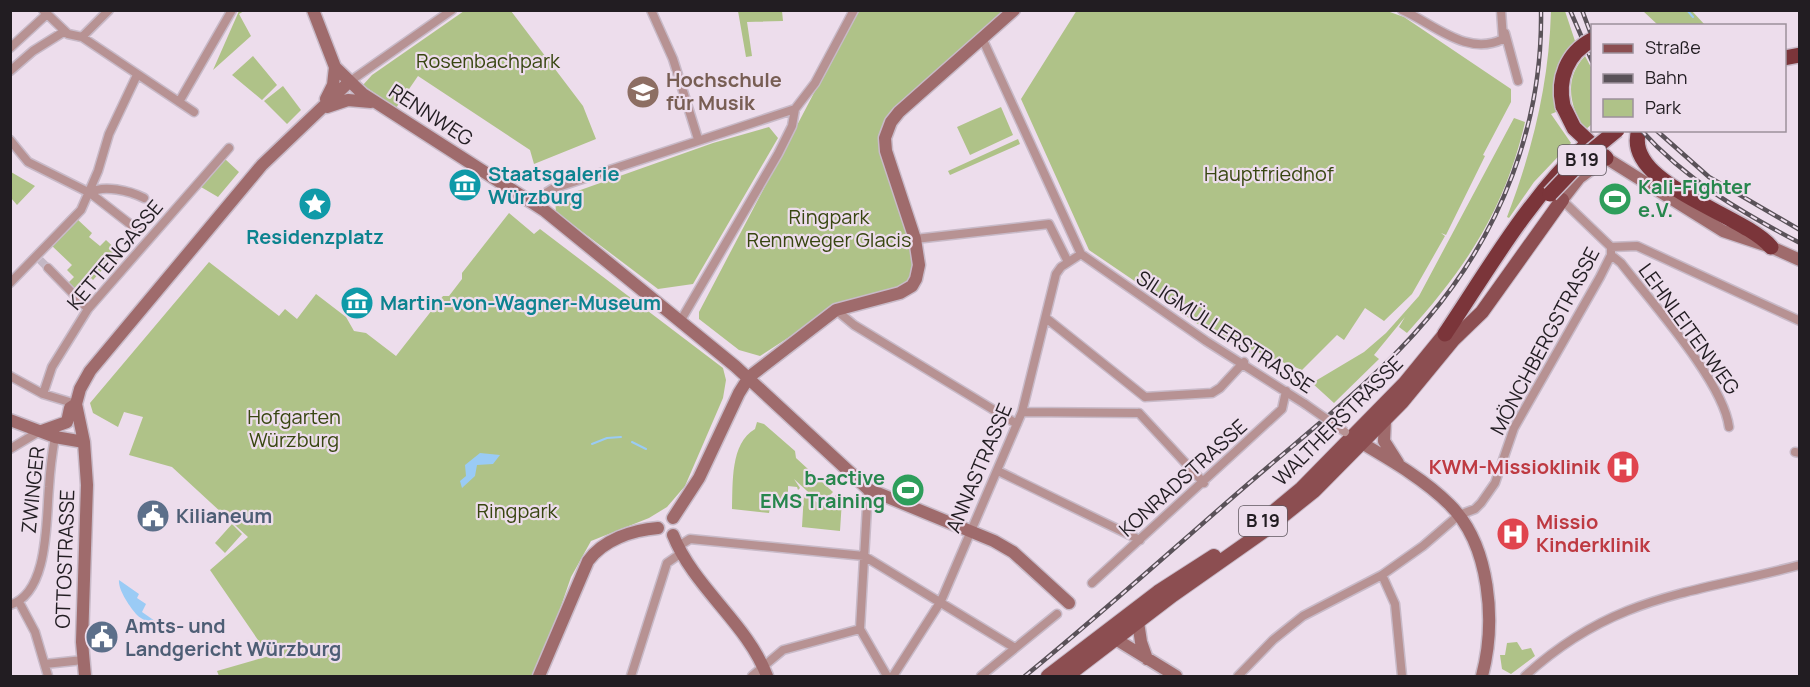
<svg xmlns="http://www.w3.org/2000/svg" width="1810" height="687" viewBox="0 0 1810 687" font-family="Manrope,sans-serif">
	<rect width="100%" height="100%" fill="#edddec"/>
	<path fill="#afc288" d="M1077,10L1387,11L1404,17L1511,89V102L1483,155L1485,156L1446,235L1441,233L1445,236L1412,294L1384,321L1365,308L1344,340L1337,335L1302,370L1211,333L1089,250L1021,99Z
		M239,11H244L239,14L251,36L213,70Z
		M464,11H511L583,106L596,139L534,164L530,150L418,76L396,108L363,85L372,75Z
		M738,11H782L783,21L747,22L752,56L746,57Z
		M857,11H1007L886,133L915,251L910,285L837,306L760,356L739,350L699,319V312Z
		M1551,11H1565L1575,41C1556,63 1552,83 1556,112L1551,114L1571,143L1534,182L1509,218L1507,217C1533,149 1549,83 1551,11Z
		M1643,11H1692L1705,25H1658Z
		M253,56L277,85L262,100L232,75Z
		M1585,56L1592,69V124L1585,130C1570,107 1563,79 1585,56Z
		M283,86L301,110L287,124L264,101Z
		M1001,107L1013,135L970,155L957,127Z
		M1514,118L1525,122C1505,209 1466,268 1407,333L1399,327L1405,317L1374,355L1379,359L1334,403L1312,383L1364,352L1386,333L1419,296Z
		M769,127L778,138L693,284L658,289L556,212L555,199L713,143Z
		M1018,139L1020,144L950,175L948,171Z
		M225,159L239,172L218,197L201,187Z
		M11,172L35,186L17,205L11,198Z
		M509,213L534,234L540,229L723,368L726,380L723,398L685,486L667,507L649,518L591,541L571,577L537,676H219L217,671L269,656L210,570L248,537L172,467L129,455L143,417L124,412L118,427L93,413L90,403L209,262L279,316L285,309L297,319L316,294L346,317L354,331L366,333L396,356L443,296H449L462,279V273Z
		M76,218L92,233L89,237L100,246L106,240L122,255L116,262L112,259L93,280L91,278L87,282L83,279L74,292L67,284L74,277L67,270L72,265L51,245Z
		M757,422L764,424L795,451L796,458L833,492L824,501H818L794,479L800,488L798,490L797,487L788,486V503L771,502L769,513L732,509C733,484 730,443 755,429Z
		M804,493L822,506L831,503L836,495L842,500L840,531L802,527Z
		M232,524L242,534L225,553L215,543Z
		M1517,642L1522,650L1531,648L1535,656L1511,674L1502,669L1500,655H1505L1507,643Z"/>
	<path fill="#9acbf5" d="M480,453L500,455L493,464L477,465L475,476L462,488L460,481L466,476L465,465Z
		M119,580L139,594L137,598L146,604L142,612L165,628L153,627C148,620 142,620 137,615C130,607 118,590 119,580Z"/>
	<g fill="none" stroke-linecap="round" stroke-linejoin="round">
		<path stroke="#9acbf5" stroke-width="2" d="M1687,10L1693,17
			M632,442L646,449
			M592,444L607,438L621,437"/>
		<path stroke="#c4b7c4" stroke-width="8" stroke-dasharray="8 4" stroke-linecap="butt" d="M40,260L48,268"/>
		<g stroke="#c8bac8" stroke-width="11">
			<path id="street" d="M43,10L68,34L82,37L194,112
				M651,10L673,59L698,139
				M1402,10C1434,24 1467,57 1503,39L1501,10
				M1505,33L1518,81
				M82,37L109,10
				M982,38L1081,254L1206,341L1305,404
				M10,48L47,14
				M10,71L33,51L65,31
				M349,82L452,10
				M179,102L232,10
				M10,140L28,162L90,193L139,231
				M90,193C103,184 130,191 144,198
				M1562,200L1611,247
				M530,203L552,189L795,109L815,83L854,10
				M915,239L1049,224L1068,262
				M1611,247L1637,246L1800,321
				M1611,255L1621,263C1651,302 1723,381 1729,427
				M48,268L88,309
				M10,283L81,210L98,171L109,134L137,75
				M836,310L854,325L1017,424
				M1046,318L1145,397
				M681,320L778,154L792,126L795,109
				M10,376L43,394L76,404
				M43,394L52,367L88,309L229,148
				M1145,397L1212,393L1220,388L1244,362
				M1022,412L1139,413
				M1139,413L1204,483
				M10,449L40,431
				M1795,452L1800,453
				M998,471L1140,540
				M868,489L860,629L887,676
				M677,547L690,539L864,556L1015,648
				M1382,575L1395,604L1402,676
				M1092,583L1282,409L1286,391
				M19,602L35,632L48,676
				M10,605C49,593 46,520 49,487C50,470 52,454 55,437
				M45,664L83,660
				M631,676L667,563L680,554
				M752,676L783,650L860,629
				M893,676L941,601L1022,412L1056,274L1061,267L1081,254
				M981,676L1057,614
				M1238,676L1273,640L1303,616L1382,575L1423,546L1459,515L1475,509L1481,503L1495,483L1514,428L1600,277L1611,255V247
				M1525,676C1614,595 1690,594 1800,565"/>
		</g>
		<g stroke="#c8bac8" stroke-width="15">
			<path id="secondary" d="M313,10L335,67L363,94L545,211L735,366L868,489L994,541L1013,552L1069,603
				M326,99L333,85L335,67
				M327,107L348,100L371,102
				M1562,200L1579,178L1606,158L1723,231L1771,247L1800,260
				M10,420L55,437L84,442
				M1385,420L1384,441L1398,463
				M42,431L67,422L70,408L76,404
				M1355,439C1387,458 1423,478 1449,504C1491,545 1496,623 1482,676
				M673,518L699,478L739,393L749,377L836,310L900,293L912,286L916,279L919,265L915,239L886,151L885,138L891,122L899,112L1014,10
				M673,535C694,588 747,623 767,676
				M1138,622L1141,642L1147,659
				M1109,635L1176,676
				M85,676L82,642L87,485L84,442L76,404L80,389L90,371L262,165L349,82
				M539,676L588,561C603,540 632,530 658,528"/>
		</g>
		<g stroke="#c8bac8" stroke-width="16">
			<path id="primary" d="M1266,518L1301,489L1405,383L1445,334
				M1048,676L1158,592L1214,556
				M1067,676L1173,595L1264,531L1314,491L1402,402L1453,340L1482,312L1562,200"/>
		</g>
		<g stroke="#c8bac8" stroke-width="18">
			<path id="highway" d="M1784,58L1800,55
				M1563,106L1574,128L1606,158
				M1639,130C1621,184 1744,214 1771,247
				M1445,334C1488,270 1527,201 1584,147"/>
		</g>
		<use href="#street" stroke="#b79293" stroke-width="8"/>
		<use href="#secondary" stroke="#9f6b6c" stroke-width="12"/>
		<use href="#primary" stroke="#8c4e51" stroke-width="14"/>
		<use href="#highway" stroke="#7b353a" stroke-width="15"/>
		<g stroke="#5a5259" stroke-width="4.5">
			<path id="rail" d="M1570,10L1592,61
				M1582,10L1592,37
				M1641,130C1686,180 1741,212 1800,243
				M1656,130L1709,177L1800,230
				M1025,676C1101,614 1174,548 1248,484C1309,431 1376,380 1428,318C1501,232 1543,124 1541,10"/>
		</g>
		<use href="#rail" stroke="#edddec" stroke-width="2" stroke-dasharray="7" stroke-linecap="butt"/>
		<g stroke="#c8bac8" stroke-width="11" stroke-linecap="butt">
			<path id="street-bridge" d="M1305,404L1345,432"/>
		</g>
		<g stroke="#c8bac8" stroke-width="18" stroke-linecap="butt">
			<path id="highway-bridge" d="M1563,106C1557,79 1567,53 1592,40
				M1550,194L1589,153L1617,130"/>
		</g>
		<use href="#street-bridge" stroke="#b79293" stroke-width="8"/>
		<use href="#highway-bridge" stroke="#7b353a" stroke-width="15"/>
	</g>
	<defs>
		<g id="university-disc" transform="scale(1.725)"><circle r="9.5" fill="#8d6e63" stroke="#edddec"/><path d="M0-5L7-2L0 1L-7-2ZM-4 1L0 2.5L4 1V4Q0 6-4 4Z" fill="#fff"/></g>
		<g id="museum-disc" transform="scale(1.725)"><circle r="9.5" fill="#0f9aa8" stroke="#edddec"/><path d="M0-6L6-3V-2H-6V-3ZM-5-1h2V3h-2ZM-1-1h2V3h-2ZM3-1h2V3H3ZM-6 4H6V6H-6Z" fill="#fff"/></g>
		<g id="stadium-disc" transform="scale(1.725)"><circle r="9.5" fill="#2e9e5b" stroke="#edddec"/><path d="M0-5a6.5 5 0 1 0 0 10a6.5 5 0 1 0 0-10ZM-3.5-1.8h7v3.6h-7Z" fill="#fff"/></g>
		<g id="sight-disc" transform="scale(1.725)"><circle r="9.5" fill="#0f9aa8" stroke="#edddec"/><path d="M0-6L1.8-2.2L6-1.7L2.9 1.2L3.7 5.4L0 3.3L-3.7 5.4L-2.9 1.2L-6-1.7L-1.8-2.2Z" fill="#fff"/></g>
		<g id="hospital-disc" transform="scale(1.725)"><circle r="9.5" fill="#e0444e" stroke="#edddec"/><path d="M-5-5h3v3.5h4V-5h3V5h-3V1.5h-4V5h-3Z" fill="#fff"/></g>
		<g id="civic-disc" transform="scale(1.725)"><circle r="9.5" fill="#5c6f8a" stroke="#edddec"/><path d="M-.6-6.5H3V-4.5H.6V-3L4-1V1h2V6H-6V1h2V-1L-.6-3ZM-1.2 2.5V6h2.4V2.5Z" fill="#fff"/></g>
	</defs>
	<g fill-rule="evenodd">
		<use href="#university-disc" x="643" y="92"/>
		<use href="#museum-disc" x="465" y="185"/>
		<use href="#stadium-disc" x="1615" y="199"/>
		<use href="#sight-disc" x="315" y="204"/>
		<use href="#museum-disc" x="357" y="303"/>
		<use href="#hospital-disc" x="1623" y="467"/>
		<use href="#stadium-disc" x="908" y="490"/>
		<use href="#civic-disc" x="153" y="516"/>
		<use href="#hospital-disc" x="1513" y="534"/>
		<use href="#civic-disc" x="102" y="637"/>
	</g>
	<g text-anchor="middle" stroke-width="4.5" stroke-linejoin="round" paint-order="stroke">
		<g fill="#edddec" stroke="#5f575f" stroke-width="1.5">
			<rect x="1558" y="145" width="48" height="30" rx="4.5"/>
			<rect x="1239" y="506" width="48" height="30" rx="4.5"/>
		</g>
		<g font-size="18" font-weight="bold" fill="#221d22">
			<text x="1582" y="166">B 19</text>
			<text x="1263" y="527">B 19</text>
		</g>
		<g font-size="20" fill="#384611" stroke="#edddec">
			<text x="488" y="68">Rosenbachpark</text>
			<text x="1269" y="181">Hauptfriedhof</text>
			<text x="829" y="224">Ringpark<tspan x="829" dy="23">Rennweger Glacis</tspan></text>
			<text x="294" y="424">Hofgarten<tspan x="294" dy="23">Würzburg</tspan></text>
			<text x="517" y="518">Ringpark</text>
		</g>
		<g font-size="20" font-weight="bold" fill="#785e54" stroke="#edddec" text-anchor="start">
			<text x="666" y="87">Hochschule<tspan x="666" dy="23">für Musik</tspan></text>
		</g>
		<g font-size="20" fill="#221d22" stroke="#edddec">
			<text transform="translate(431 115) rotate(33)" y="7">RENNWEG</text>
			<text transform="translate(115 255) rotate(-50)" y="7">KETTENGASSE</text>
			<text transform="translate(1689 329) rotate(54)" y="7">LEHNLEITENWEG</text>
			<text transform="translate(1225 332) rotate(33)" y="7">SILIGMÜLLERSTRASSE</text>
			<text transform="translate(1545 341) rotate(-62)" y="7">MÖNCHBERGSTRASSE</text>
			<text transform="translate(1338 421) rotate(-45)" y="7">WALTHERSTRASSE</text>
			<text transform="translate(979 468) rotate(-67)" y="7">ANNASTRASSE</text>
			<text transform="translate(1183 478) rotate(-42)" y="7">KONRADSTRASSE</text>
			<text transform="translate(33 490) rotate(-84)" y="7">ZWINGER</text>
			<text transform="translate(65 559) rotate(-88)" y="7">OTTOSTRASSE</text>
		</g>
		<g font-size="20" font-weight="bold" fill="#0d838f" stroke="#edddec" text-anchor="start">
			<text x="488" y="181">Staatsgalerie<tspan x="488" dy="23">Würzburg</tspan></text>
			<text x="315" y="244" text-anchor="middle">Residenzplatz</text>
			<text x="380" y="310">Martin-von-Wagner-Museum</text>
		</g>
		<g font-size="20" font-weight="bold" fill="#27864d" stroke="#edddec" text-anchor="start">
			<text x="1638" y="194">Kali-Fighter<tspan x="1638" dy="23">e.V.</tspan></text>
			<text x="885" y="485" text-anchor="end">b-active<tspan x="885" dy="23">EMS Training</tspan></text>
		</g>
		<g font-size="20" font-weight="bold" fill="#be3a42" stroke="#edddec" text-anchor="end">
			<text x="1600" y="474">KWM-Missioklinik</text>
			<text x="1536" y="529" text-anchor="start">Missio<tspan x="1536" dy="23">Kinderklinik</tspan></text>
		</g>
		<g font-size="20" font-weight="bold" fill="#4e5e75" stroke="#edddec" text-anchor="start">
			<text x="176" y="523">Kilianeum</text>
			<text x="125" y="633">Amts- und<tspan x="125" dy="23">Landgericht Würzburg</tspan></text>
		</g>
	</g>
	<rect width="1810" height="687" fill="none" stroke="#221d22" stroke-width="24"/>
	<rect x="1591" y="24" width="195" height="108" fill="#edddec" stroke="#9c909b" stroke-width="1.5"/>
	<rect x="1603" y="44" width="30" height="9" fill="#8c4e51" stroke="#9c909b" stroke-width="1.5"/>
	<text x="1645" y="54" font-size="18" fill="#221d22">Straße</text>
	<rect x="1603" y="74" width="30" height="9" fill="#5a5259" stroke="#9c909b" stroke-width="1.5"/>
	<text x="1645" y="84" font-size="18" fill="#221d22">Bahn</text>
	<rect x="1603" y="99" width="30" height="18" fill="#afc288" stroke="#9c909b" stroke-width="1.5"/>
	<text x="1645" y="114" font-size="18" fill="#221d22">Park</text>
</svg>
